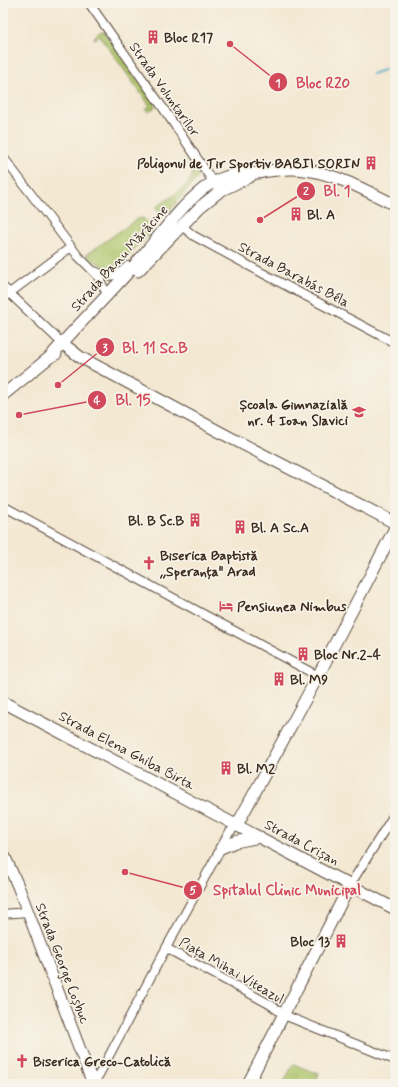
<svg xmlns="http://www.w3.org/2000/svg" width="398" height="1087" viewBox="0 0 398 1087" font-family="Mynerve,sans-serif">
	<defs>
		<pattern id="park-crowns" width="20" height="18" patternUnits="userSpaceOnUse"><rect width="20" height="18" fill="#adc56a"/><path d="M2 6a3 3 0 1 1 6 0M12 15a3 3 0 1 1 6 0" fill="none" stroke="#96a95b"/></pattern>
	</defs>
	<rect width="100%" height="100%" fill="#f7f3e8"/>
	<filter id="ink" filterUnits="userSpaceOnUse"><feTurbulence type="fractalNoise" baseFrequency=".025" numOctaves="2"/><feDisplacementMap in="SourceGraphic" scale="8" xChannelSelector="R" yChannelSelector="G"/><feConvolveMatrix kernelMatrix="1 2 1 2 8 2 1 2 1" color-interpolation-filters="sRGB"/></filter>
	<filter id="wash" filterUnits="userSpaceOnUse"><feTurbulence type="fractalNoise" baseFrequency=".012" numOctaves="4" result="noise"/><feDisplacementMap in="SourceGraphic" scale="16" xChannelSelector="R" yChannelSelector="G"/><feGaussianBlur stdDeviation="0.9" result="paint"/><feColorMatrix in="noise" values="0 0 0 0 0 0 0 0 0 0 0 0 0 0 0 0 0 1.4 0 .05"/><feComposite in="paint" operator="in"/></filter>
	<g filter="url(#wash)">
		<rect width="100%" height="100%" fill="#f3e8d2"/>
		<path fill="#adc56a" stroke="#747844" d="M101,31L104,32L155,104L154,108L148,112L146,109L150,106L100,36L95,39L94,37Z
			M189,160L198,173V177L168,213L164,214L157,210L156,207C165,201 190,186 192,175C193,170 190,167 188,163Z
			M143,218C148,223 153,226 150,234L115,267C104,269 95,261 86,255L137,219Z"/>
		<path fill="url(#park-crowns)" stroke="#747844" d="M293,1064L319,1074L314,1084H283Z"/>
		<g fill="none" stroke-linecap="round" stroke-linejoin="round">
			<path stroke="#49acc9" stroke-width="2" d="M372,74L395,66"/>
		</g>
	</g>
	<g filter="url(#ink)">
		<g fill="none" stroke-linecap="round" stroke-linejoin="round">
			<g stroke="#574639" stroke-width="10">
				<path id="street" d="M89,3L163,108L216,186
					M3,157L78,256L97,275L108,296
					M182,226L194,236L266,275L395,343
					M94,271C110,278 115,278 128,266
					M3,287L62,343
					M3,298L71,247
					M3,506L318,676
					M350,885L395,813
					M3,914L27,912
					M166,948L271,1005L284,1015L395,1060
					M91,1084H93L100,1073L166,948L221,848L228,834L237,825"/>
			</g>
			<g stroke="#574639" stroke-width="13">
				<path id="secondary" d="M138,271L200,207L220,191L251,176
					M62,343L80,357L231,438L395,523
					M50,357C78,324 110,294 138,261C159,237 178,209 203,189C214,180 231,174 245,173C249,173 253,174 257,173C261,173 265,171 269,171C281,169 293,168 305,170C334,173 369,192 395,205
					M3,395L50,357L56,354
					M3,702L395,909
					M237,825L318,676L395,528
					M221,848L235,842L260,837
					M3,853L18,886L93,1084
					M248,1084L350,885"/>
			</g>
			<use href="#street" stroke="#fff" stroke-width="8"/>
			<use href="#secondary" stroke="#fff" stroke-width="11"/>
		</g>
	</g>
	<defs>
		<g id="building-bare" transform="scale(1.08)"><path d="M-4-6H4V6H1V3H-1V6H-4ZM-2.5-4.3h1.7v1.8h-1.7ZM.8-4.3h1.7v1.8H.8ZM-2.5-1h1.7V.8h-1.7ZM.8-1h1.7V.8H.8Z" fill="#d1495b" stroke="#f7f3e8" stroke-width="2.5" paint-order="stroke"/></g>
		<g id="school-bare" transform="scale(1.08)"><path d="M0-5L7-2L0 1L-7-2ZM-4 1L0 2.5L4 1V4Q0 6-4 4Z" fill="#d1495b" stroke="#f7f3e8" stroke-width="2.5" paint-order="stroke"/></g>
		<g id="church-bare" transform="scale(1.08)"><path d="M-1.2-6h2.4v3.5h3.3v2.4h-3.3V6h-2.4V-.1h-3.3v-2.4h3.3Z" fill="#d1495b" stroke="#f7f3e8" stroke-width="2.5" paint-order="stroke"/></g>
		<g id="hotel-bare" transform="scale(1.08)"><path d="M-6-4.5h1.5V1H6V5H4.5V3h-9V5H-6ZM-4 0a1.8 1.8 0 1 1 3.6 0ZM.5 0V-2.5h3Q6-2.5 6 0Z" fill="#d1495b" stroke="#f7f3e8" stroke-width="2.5" paint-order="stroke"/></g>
	</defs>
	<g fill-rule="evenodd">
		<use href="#building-bare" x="153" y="37"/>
		<use href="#building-bare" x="371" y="163"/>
		<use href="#building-bare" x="296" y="214"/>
		<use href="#school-bare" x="359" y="412"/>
		<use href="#building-bare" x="195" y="520"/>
		<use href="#building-bare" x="240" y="527"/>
		<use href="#church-bare" x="149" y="563"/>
		<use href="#hotel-bare" x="226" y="606"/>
		<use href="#building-bare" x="303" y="654"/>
		<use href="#building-bare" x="279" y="679"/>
		<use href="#building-bare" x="226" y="768"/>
		<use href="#building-bare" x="341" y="941"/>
		<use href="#church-bare" x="22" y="1061"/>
	</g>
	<g text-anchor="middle" stroke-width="3.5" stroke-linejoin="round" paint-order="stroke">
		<g font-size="14" font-weight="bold" fill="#3b2a1e" stroke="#f7f3e8" text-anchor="start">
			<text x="164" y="42">Bloc R17</text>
			<text x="360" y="168" text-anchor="end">Poligonul de Tir Sportiv BABII SORIN</text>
			<text x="307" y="219">Bl. A</text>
			<text x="348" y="409" text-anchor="end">Școala Gimnazială<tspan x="348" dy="16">nr. 4 Ioan Slavici</tspan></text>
			<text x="184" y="525" text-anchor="end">Bl. B Sc.B</text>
			<text x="251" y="532">Bl. A Sc.A</text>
			<text x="160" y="560">Biserica Baptistă<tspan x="160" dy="16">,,Speranța" Arad</tspan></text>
			<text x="237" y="611">Pensiunea Nimbus</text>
			<text x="314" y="659">Bloc Nr.2-4</text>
			<text x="290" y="684">Bl. M9</text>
			<text x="237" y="773">Bl. M2</text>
			<text x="330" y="946" text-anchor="end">Bloc 13</text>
			<text x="33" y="1066">Biserica Greco-Catolică</text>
		</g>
		<g font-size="14" fill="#3b2a1e" stroke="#f7f3e8">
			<text transform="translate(165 89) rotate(55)" y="5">Strada Voluntarilor</text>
			<text transform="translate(119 258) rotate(-48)" y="5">Strada Banu Mărăcine</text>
			<text transform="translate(294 274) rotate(28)" y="5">Strada Barabás Béla</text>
			<text transform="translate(127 750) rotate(28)" y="5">Strada Elena Ghiba Birta</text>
			<text transform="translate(302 842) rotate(28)" y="5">Strada Crișan</text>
			<text transform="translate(63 963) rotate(69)" y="5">Strada George Coșbuc</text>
			<text transform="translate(232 970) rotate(30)" y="5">Piața Mihai Viteazul</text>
		</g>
	</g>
	<path fill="none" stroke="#d1495b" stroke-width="1.5" d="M230 44L278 82M260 220L306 191M58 385L105 347M19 415L97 400M125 872L193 890"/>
	<g fill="#d1495b" stroke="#f7f3e8" stroke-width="1.5">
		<circle cx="230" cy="44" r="4"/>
		<circle cx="260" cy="220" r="4"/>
		<circle cx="58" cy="385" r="4"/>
		<circle cx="19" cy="415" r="4"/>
		<circle cx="125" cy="872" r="4"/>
		<circle cx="278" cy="82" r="10"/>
		<circle cx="306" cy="191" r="10"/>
		<circle cx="105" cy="347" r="10"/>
		<circle cx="97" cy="400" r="10"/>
		<circle cx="193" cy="890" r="10"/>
	</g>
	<g font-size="12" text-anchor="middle" font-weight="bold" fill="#fff">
		<text x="278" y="87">1</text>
		<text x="306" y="195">2</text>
		<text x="105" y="352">3</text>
		<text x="97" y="404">4</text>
		<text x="193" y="894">5</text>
	</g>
	<g font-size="15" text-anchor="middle" font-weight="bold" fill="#d1495b" stroke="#f7f3e8" stroke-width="3.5" stroke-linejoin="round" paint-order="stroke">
		<text x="323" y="88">Bloc R20</text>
		<text x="337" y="196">Bl. 1</text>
		<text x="155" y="353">Bl. 11 Sc.B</text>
		<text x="133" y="405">Bl. 15</text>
		<text x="287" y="895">Spitalul Clinic Municipal</text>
	</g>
	<rect width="398" height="1087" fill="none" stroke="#f7f3e8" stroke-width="16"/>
</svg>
